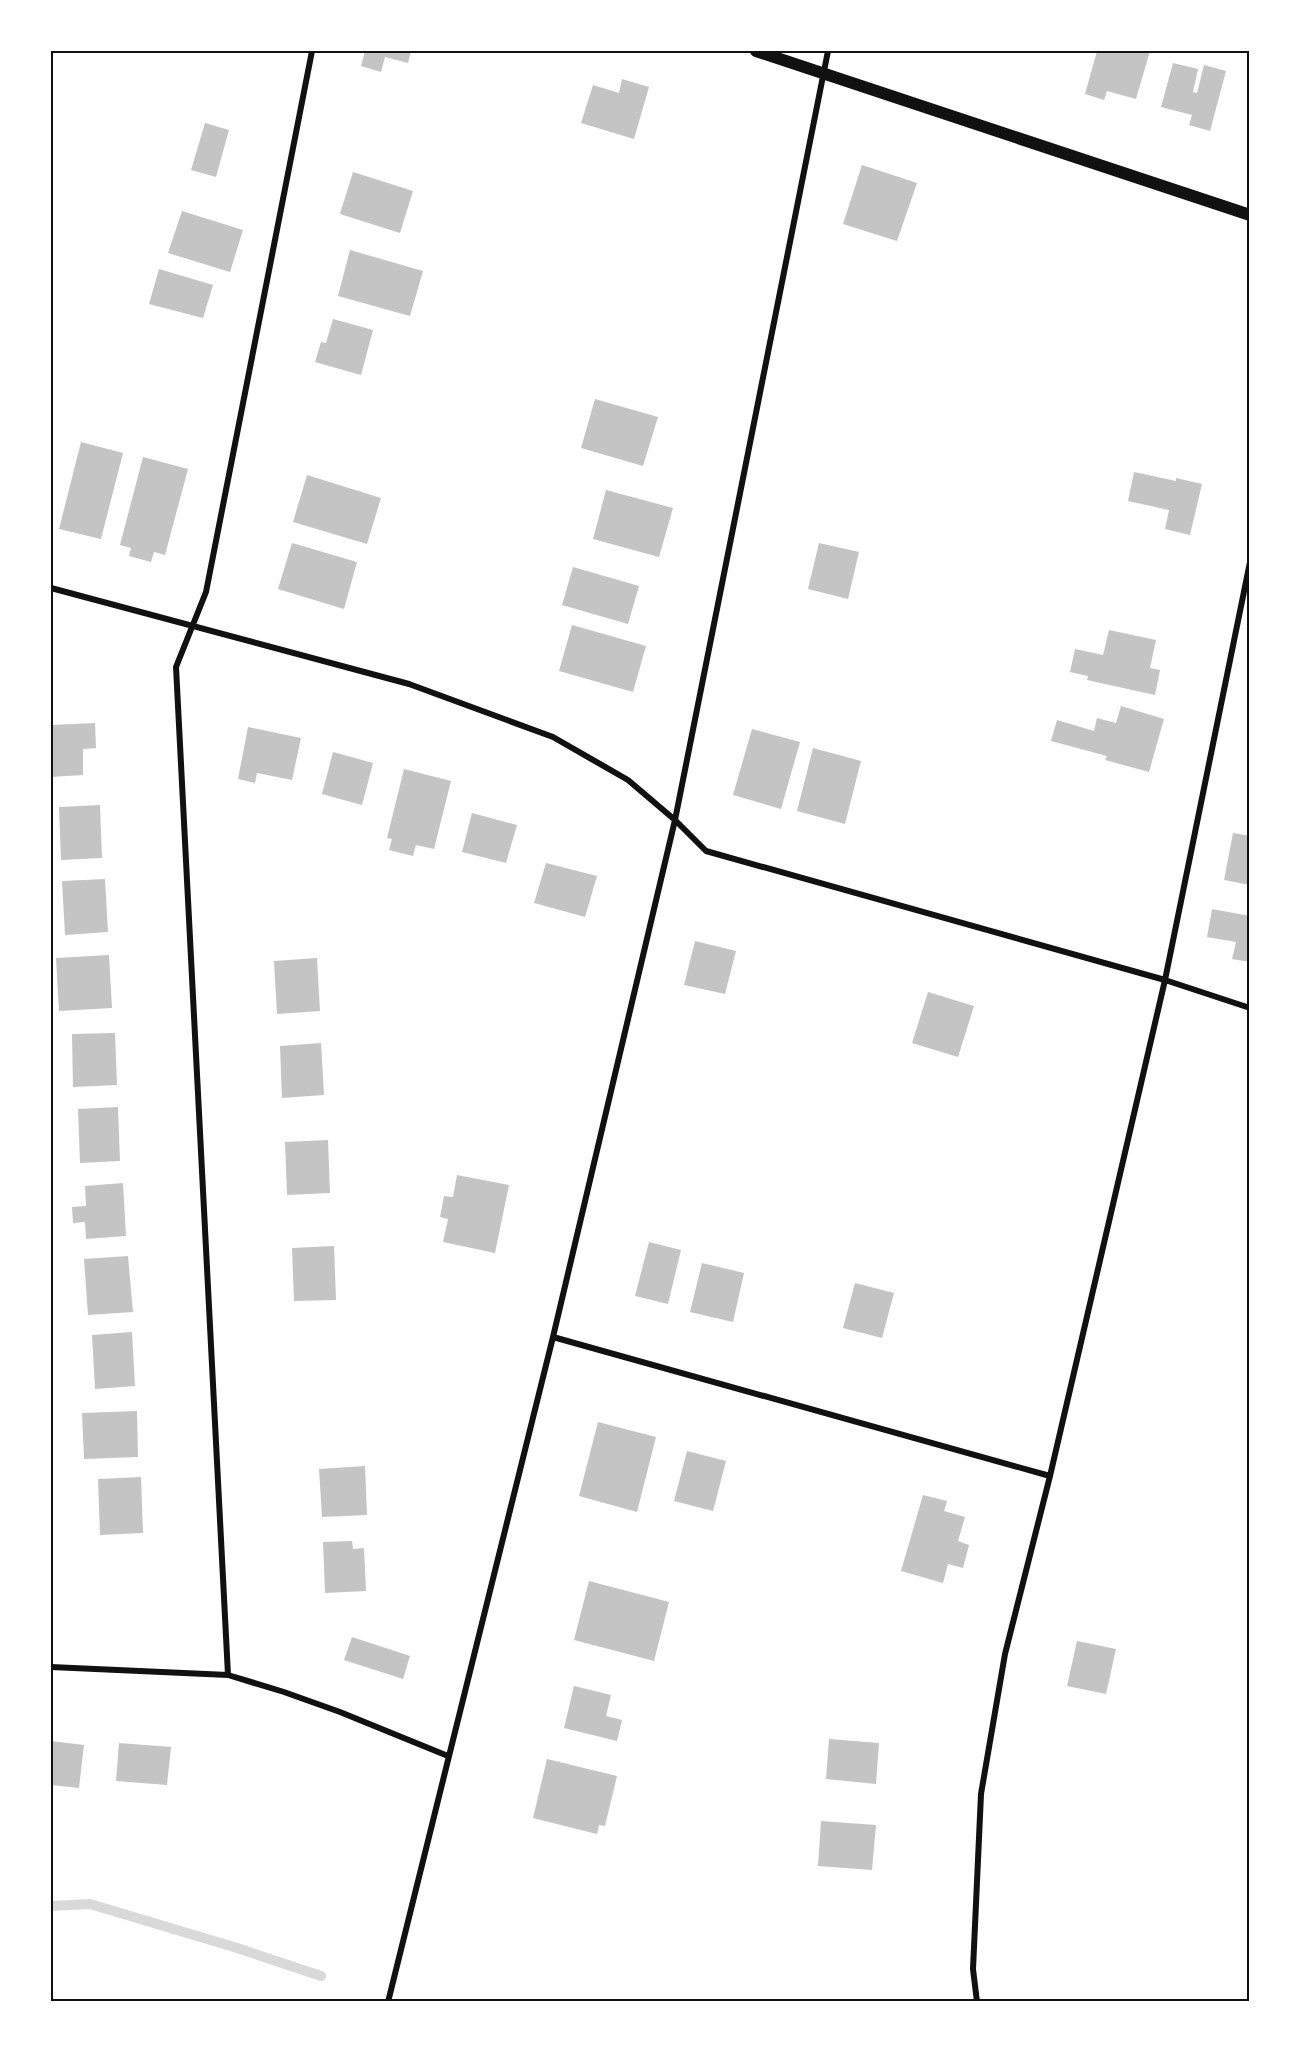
<svg xmlns="http://www.w3.org/2000/svg" width="1301" height="2053" viewBox="0 0 1301 2053" font-family="'Titillium Web',sans-serif">
	<rect width="100%" height="100%" fill="#fff"/>
	<g fill="none" stroke-linecap="round" stroke-linejoin="round">
		<path stroke="#d9d9d9" stroke-width="10" d="M51,1906L90,1904L234,1947L321,1976"/>
	</g>
	<path fill="#c4c4c4" d="M365,51H411L408,63L385,57L381,72L361,66Z
		M1097,51H1150L1136,99L1107,91L1104,100L1085,94Z
		M1173,63L1198,69L1193,92L1197,93L1204,65L1226,71L1210,131L1189,125L1192,115L1161,107Z
		M622,79L649,87L634,139L581,123L593,85L619,93Z
		M205,123L229,130L216,177L191,170Z
		M862,165L917,183L897,241L843,224Z
		M353,172L413,191L400,233L340,214Z
		M182,211L243,230L230,272L168,253Z
		M350,250L423,271L410,316L338,296Z
		M159,269L213,285L203,318L149,304Z
		M333,319L373,330L361,375L315,362L321,342L326,343Z
		M595,399L658,417L643,466L581,448Z
		M81,442L123,453L101,539L59,529Z
		M143,457L188,469L165,555L154,552L151,562L129,556L131,548L120,545Z
		M1134,472L1176,481V478L1202,484L1190,535L1165,529L1169,510L1128,501Z
		M307,475L381,498L367,544L293,522Z
		M606,490L673,508L659,557L593,539Z
		M292,543L357,562L344,609L278,589Z
		M819,543L859,552L848,599L808,589Z
		M573,567L639,586L628,624L562,605Z
		M572,625L646,646L633,692L559,671Z
		M1109,630L1156,640L1150,668L1160,670L1155,695L1087,680L1088,676L1070,672L1075,649L1103,655Z
		M1121,706L1164,719L1149,772L1105,760L1107,756L1051,741L1057,720L1094,731L1097,718L1116,723Z
		M95,723L96,748L83,749V775L51,777V725Z
		M248,727L301,738L292,780L257,773L255,783L238,779Z
		M752,729L800,742L781,809L733,795Z
		M813,748L861,761L845,824L797,811Z
		M333,752L373,763L362,805L322,794Z
		M404,769L451,781L434,849L416,845L413,856L389,850L392,839L387,838Z
		M100,805L102,858L61,860L59,807Z
		M472,813L517,825L506,863L462,852Z
		M1233,833L1250,836V885L1224,880Z
		M546,863L597,876L585,917L534,903Z
		M105,879L108,932L65,935L62,881Z
		M1212,909L1250,916V962L1232,959L1236,942L1207,937Z
		M695,941L736,951L725,994L684,985Z
		M109,955L112,1008L59,1011L56,958Z
		M317,958L320,1011L277,1014L274,961Z
		M928,992L974,1006L958,1057L912,1043Z
		M115,1033L117,1085L73,1087L72,1034Z
		M321,1043L324,1095L282,1098L280,1046Z
		M118,1107L120,1161L80,1163L78,1109Z
		M328,1140L330,1193L287,1195L285,1142Z
		M457,1175L509,1185L495,1253L443,1242L448,1219L440,1217L444,1196L453,1197Z
		M123,1183L126,1236L86,1239L85,1222L73,1223L72,1207L86,1206L85,1186Z
		M649,1242L681,1250L668,1304L635,1296Z
		M334,1246L336,1300L294,1301L292,1248Z
		M128,1256L133,1312L88,1315L84,1259Z
		M702,1263L744,1273L733,1322L690,1312Z
		M855,1283L894,1293L882,1338L843,1328Z
		M132,1332L135,1386L95,1389L92,1335Z
		M137,1411L138,1457L84,1459L82,1413Z
		M598,1422L656,1437L637,1512L579,1496Z
		M687,1451L726,1461L713,1511L674,1501Z
		M365,1466L367,1515L322,1517L319,1469Z
		M141,1477L143,1533L100,1535L98,1479Z
		M923,1495L947,1501L944,1511L965,1517L958,1541L969,1545L963,1568L948,1564L943,1583L901,1571Z
		M352,1541L353,1549L364,1548L366,1591L325,1593L323,1542Z
		M589,1581L669,1602L654,1661L574,1640Z
		M352,1637L410,1656L403,1679L344,1660Z
		M1077,1641L1116,1649L1106,1694L1067,1686Z
		M574,1686L611,1695L606,1716L622,1720L617,1741L564,1728Z
		M829,1739L879,1743L876,1784L826,1779Z
		M51,1741L84,1745L79,1788L51,1785Z
		M119,1743L171,1747L167,1785L116,1781Z
		M547,1759L617,1776L605,1826L599,1825L597,1834L533,1818Z
		M821,1821L876,1825L872,1870L818,1866Z"/>
	<g fill="none" stroke-linecap="round" stroke-linejoin="round">
		<path stroke="#111" stroke-width="6" d="M51,588L409,684L553,737L628,780L675,820L706,851L1165,980L1250,1008
			M553,1337L1050,1476
			M51,1667L228,1675L284,1692L340,1712L448,1756
			M228,1675L176,667L206,592L312,51
			M388,2002L553,1337L675,820L828,51
			M977,2002L973,1969L981,1794L1005,1654L1050,1476L1165,980L1250,562"/>
		<path stroke="#111" stroke-width="12" d="M756,51L1250,215"/>
	</g>
	<rect width="1301" height="2053" fill="none" stroke="#ffffff" stroke-width="105"/>
	<rect x="52" y="52" width="1196" height="1948" fill="none" stroke="#111" stroke-width="2"/>
</svg>
